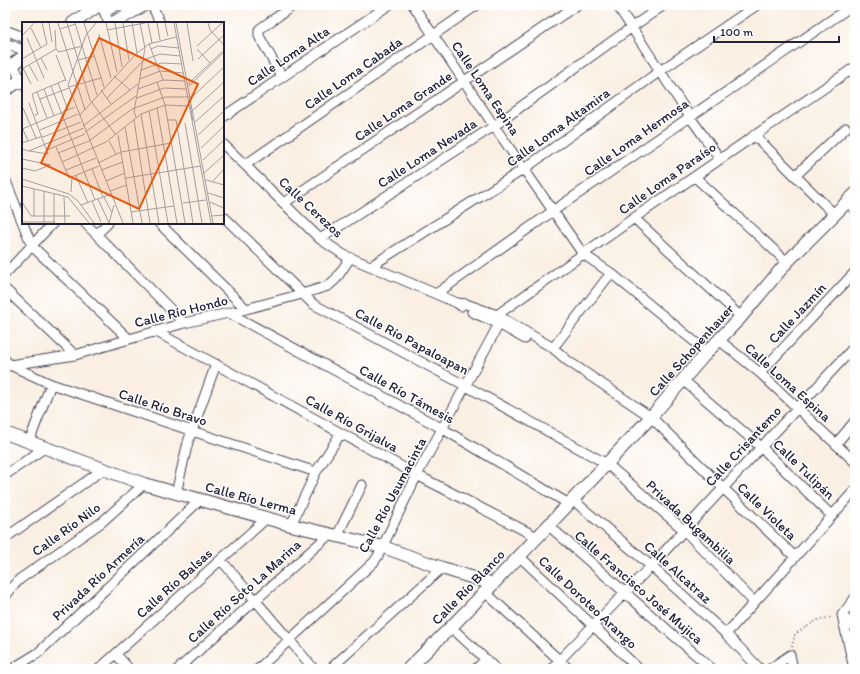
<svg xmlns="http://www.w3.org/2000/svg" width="860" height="674" viewBox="0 0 860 674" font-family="Itim,sans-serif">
	<rect width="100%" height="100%" fill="#fff"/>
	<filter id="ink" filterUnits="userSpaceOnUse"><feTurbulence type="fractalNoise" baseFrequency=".025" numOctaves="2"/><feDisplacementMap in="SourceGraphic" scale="8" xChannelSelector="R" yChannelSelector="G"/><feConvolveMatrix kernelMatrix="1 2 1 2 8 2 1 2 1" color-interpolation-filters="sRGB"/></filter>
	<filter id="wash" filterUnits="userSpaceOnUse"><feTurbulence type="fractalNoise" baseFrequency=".012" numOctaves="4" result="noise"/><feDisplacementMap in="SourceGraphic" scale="16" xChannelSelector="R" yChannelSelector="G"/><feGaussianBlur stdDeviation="0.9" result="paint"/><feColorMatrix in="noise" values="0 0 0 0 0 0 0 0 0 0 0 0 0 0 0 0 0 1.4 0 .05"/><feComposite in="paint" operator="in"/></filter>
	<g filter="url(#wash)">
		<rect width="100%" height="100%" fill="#faefe2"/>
	</g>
	<g filter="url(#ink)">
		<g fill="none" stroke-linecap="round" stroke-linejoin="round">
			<g stroke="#424154" stroke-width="11">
				<path id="minor" d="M101,5L109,23
					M152,5L160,23
					M413,5L494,126L583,254L611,273L707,352
					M617,5L690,117L720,159
					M105,13L117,5
					M5,30L23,37
					M5,43L23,50
					M13,64L23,85
					M282,77L259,36V30L261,28L294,5
					M223,117L389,5
					M754,135L835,215
					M223,144L245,165L320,239L344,255L436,294L457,303L461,306
					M245,165L477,5
					M795,176L846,128
					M695,177L787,262
					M5,179L32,246L129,339
					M847,202L855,209
					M284,203L577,5
					M223,216L313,304L466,386L607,464L684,530L754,602
					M634,218L741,317
					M85,223L184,323
					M159,223L246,309
					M97,234L108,223
					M320,239L494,126L632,27L664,5
					M371,266L524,169L660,71L757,5
					M5,274L53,223
					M5,289L75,355
					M436,294L553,211L853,5
					M457,303L466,304L497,315L553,348L568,361L651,417L723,488L795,557
					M472,312L499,324L525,339
					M229,313L443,429L569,504
					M497,315L634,218L855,67
					M155,331L417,475L537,537
					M719,340L760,373L855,462
					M553,348L611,273
					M5,360L10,365L51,384L316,472
					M5,367L10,365L75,355L184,323L246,309L302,294L328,286L336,279L350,258
					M760,373L855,272
					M683,380L761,447L832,516
					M29,442L51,384
					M836,444L855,421
					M5,475L46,447
					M176,493L188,442L216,364
					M573,500L651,566L726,634L760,669
					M291,525L316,472L341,433
					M548,525L712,669
					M337,536L362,485
					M5,538L104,469
					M519,556L639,669
					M221,560L314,669
					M485,592L569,669
					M5,597L13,586L20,579L102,522L144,484
					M842,615L854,669
					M842,615L855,598
					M842,615L855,628
					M451,627L496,669
					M726,634L855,490
					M116,654L129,669
					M12,669L38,653L200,500
					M99,669L267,518
					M178,669L330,534
					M258,669L374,562L378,556L417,475L499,324
					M330,669L442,568
					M476,669L486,659
					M551,669L651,566L855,346
					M770,669L790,655L793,669"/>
			</g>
			<g stroke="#424154" stroke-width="14">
				<path id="tertiary" d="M73,23L99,5
					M113,23L144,5
					M5,70L23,57
					M5,90L23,79
					M5,433L144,484L291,525L383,547L442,568L493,584
					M408,669L451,627L493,584L651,417L707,352L741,317L787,262L855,194"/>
			</g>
			<path stroke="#424154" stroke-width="1.5" stroke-dasharray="1 3" stroke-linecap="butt" d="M792,647L795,634L817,620L833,617"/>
			<use href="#minor" stroke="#fff" stroke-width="9"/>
			<use href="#tertiary" stroke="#fff" stroke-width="12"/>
		</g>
	</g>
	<g text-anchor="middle" stroke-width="3" stroke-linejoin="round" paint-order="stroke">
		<g font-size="14" fill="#22223b" stroke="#fff">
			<text transform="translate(288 56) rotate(-34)" y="5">Calle Loma Alta</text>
			<text transform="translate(353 73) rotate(-35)" y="5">Calle Loma Cabada</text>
			<text transform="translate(486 88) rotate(56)" y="5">Calle Loma Espina</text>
			<text transform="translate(403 106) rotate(-34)" y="5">Calle Loma Grande</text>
			<text transform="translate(558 127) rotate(-36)" y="5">Calle Loma Altamira</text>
			<text transform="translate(636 137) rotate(-35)" y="5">Calle Loma Hermosa</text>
			<text transform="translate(427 153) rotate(-33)" y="5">Calle Loma Nevada</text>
			<text transform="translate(667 178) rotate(-35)" y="5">Calle Loma Paraíso</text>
			<text transform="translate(311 207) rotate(43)" y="5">Calle Cerezos</text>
			<text transform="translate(181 311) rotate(-14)" y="5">Calle Río Hondo</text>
			<text transform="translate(797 313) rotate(-47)" y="5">Calle Jazmín</text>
			<text transform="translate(412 341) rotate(28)" y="5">Calle Río Papaloapan</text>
			<text transform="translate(691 350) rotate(-48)" y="5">Calle Schopenhauer</text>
			<text transform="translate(788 382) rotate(42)" y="5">Calle Loma Espina</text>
			<text transform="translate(407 394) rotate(29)" y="5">Calle Río Támesis</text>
			<text transform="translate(163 407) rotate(18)" y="5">Calle Río Bravo</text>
			<text transform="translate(352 423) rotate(29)" y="5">Calle Río Grijalva</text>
			<text transform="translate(743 446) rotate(-47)" y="5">Calle Crisantemo</text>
			<text transform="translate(804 469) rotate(44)" y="5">Calle Tulipán</text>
			<text transform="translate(392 495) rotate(-62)" y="5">Calle Río Usumacinta</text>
			<text transform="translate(251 498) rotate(15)" y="5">Calle Río Lerma</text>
			<text transform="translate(767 511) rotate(44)" y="5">Calle Violeta</text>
			<text transform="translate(691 522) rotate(43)" y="5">Privada Bugambilia</text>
			<text transform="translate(66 529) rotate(-36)" y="5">Calle Río Nilo</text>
			<text transform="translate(678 572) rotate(42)" y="5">Calle Alcatraz</text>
			<text transform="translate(98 577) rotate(-43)" y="5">Privada Río Armería</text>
			<text transform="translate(174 583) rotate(-42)" y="5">Calle Río Balsas</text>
			<text transform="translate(468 587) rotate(-46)" y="5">Calle Río Blanco</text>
			<text transform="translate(639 587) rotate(41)" y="5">Calle Francisco José Mujica</text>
			<text transform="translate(244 591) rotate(-42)" y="5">Calle Río Soto La Marina</text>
			<text transform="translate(588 602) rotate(43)" y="5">Calle Doroteo Arango</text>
		</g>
	</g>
	<g transform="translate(22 22)">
		<rect width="202" height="202" fill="#faefe2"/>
		<path fill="none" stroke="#a49d9f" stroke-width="1" d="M27,1L30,20M36,1L63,88M45,1L68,78L94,113M53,1L75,73M62,1L82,65M74,1L64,13L46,63L101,201M84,1L95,50M93,1L100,45M101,1L107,38M110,1L115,31M126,1L130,21M135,1L138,18M143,1L146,14M152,1L189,201M154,1L191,201M165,1L171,39M186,1L188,8L202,23M9,6L19,26M38,7L54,2M33,8L34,27M85,8L123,1M77,12L89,56M0,14L12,1M5,16L22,56M127,22L141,58M175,24L200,1M34,27L37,30L60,24M129,27L136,24L157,26M175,27L188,41M34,33L44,59M19,36L25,48M0,37L25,22L20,1M176,37L202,13M56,38L72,34M7,43L16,59M1,46L9,62M0,47L34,27M119,48L139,41L160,42M92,54L108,68M118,57L138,49L161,51M135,60L143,83L163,201M36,61L46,88M166,62L202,28M29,64L73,178M167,64L202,30M47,65L79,56M22,67L32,94M116,67L141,58L163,59M79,68L89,82M15,70L25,96M85,76L122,38L138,32L158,34M115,76L142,66L164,67M18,77L47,66M167,79L171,99M1,86L14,116M135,86L155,201M127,89L146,201M169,90L202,60M119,92L137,201M13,93L16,92L10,72L43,58M57,94L115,31L127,22L154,15M114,95L112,90L123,26L118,1M112,98L128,201M145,98H154L171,201M163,101L180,201M172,101L202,74M61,104L116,62M0,105L6,119M103,105L120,201M0,107L53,85M18,108L56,92M63,110L114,74M96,113L111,201M176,113L202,89M21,115L59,100M87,119L94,132M84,120L119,92L143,83L166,84M0,121L21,114M34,125L47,156L77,144M179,126L202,104M0,127L7,129L62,106M25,128L63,112M7,129L26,132L7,81M36,131L67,119L110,87L143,75H170L202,45M0,137L29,143M181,138L202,118M40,140L84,120M76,141L99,130L149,121M0,146L13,149M70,147L81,175M44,148L74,136M79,148L101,140M13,149L28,143M182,151L202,133M54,154L66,181M104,156L179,144M0,157L47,172L56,179L72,201M184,158L202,163M84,159L103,151M190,160L202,147M0,164L46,175L67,201M12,167V194M22,169V200M88,169L105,163M49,170L50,155M186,171L202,176M42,174L43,201M82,175L90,191M76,177L87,201M70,179L79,200M0,180L9,194H48M188,180L202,186M161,181L184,178M59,183L89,172M109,190L152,184M190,194L202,193M0,200H33M32,201V172M87,201L92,183"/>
		<path fill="#e8590c" fill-opacity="0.15" stroke="#e8590c" stroke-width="2" d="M77,16L176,62L117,187L19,141Z"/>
		<rect width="202" height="202" fill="none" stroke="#22223b" stroke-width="2"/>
	</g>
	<rect width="860" height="674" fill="none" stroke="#fff" stroke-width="20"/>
	<path d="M714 36v6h125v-6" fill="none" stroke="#22223b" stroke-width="2"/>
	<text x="720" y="36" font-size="12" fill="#22223b" stroke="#ffffff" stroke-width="3" paint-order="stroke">100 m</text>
</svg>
